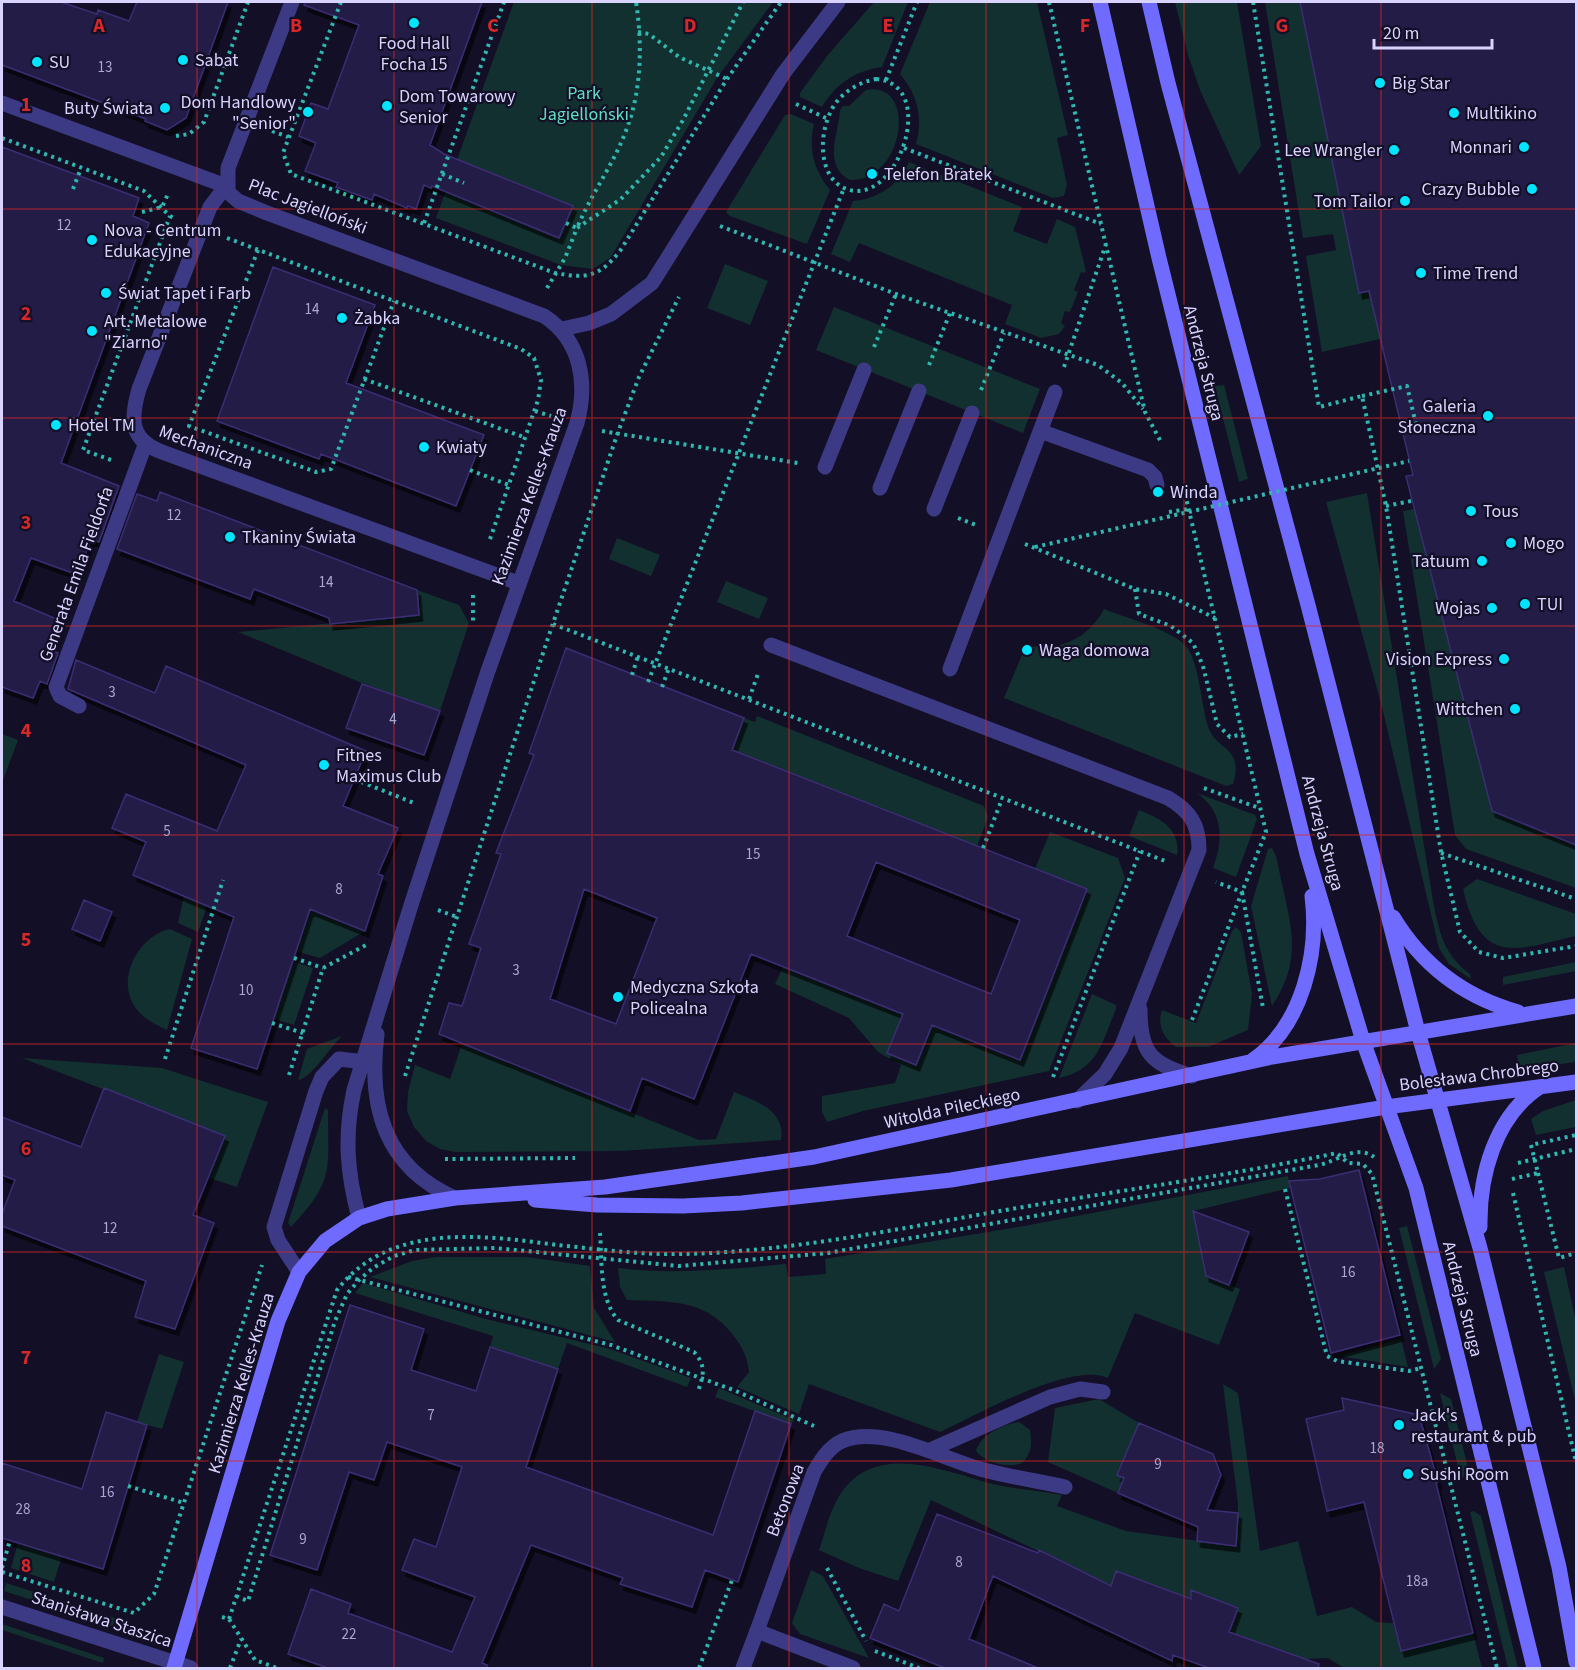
<svg xmlns="http://www.w3.org/2000/svg" width="1578" height="1670" viewBox="0 0 1578 1670" font-family="'Source Sans 3',sans-serif">
	<defs>
		<filter id="shadow"><feDropShadow dx="3.5" dy="6" stdDeviation="0" flood-color="#0009"/></filter>
	</defs>
	<rect width="100%" height="100%" fill="#130f26"/>
	<path fill="#12302f" d="M514,2H773L717,78L611,257L593,269L561,265L436,218Z
		M874,2H908L882,67C854,71 836,84 822,107L800,97V93L827,56Z
		M930,2H1037L1068,135L1057,138L1067,185L1064,196L1053,198L916,144C923,118 918,95 900,74Z
		M1175,2H1237L1261,146L1239,175L1200,90L1188,55Z
		M1265,2H1300L1359,293L1369,291L1380,339L1322,352L1306,256L1336,250L1333,234L1303,238Z
		M866,90C918,80 905,181 850,180C822,166 839,132 840,110L843,106H849Z
		M791,114L814,124C808,149 814,170 830,190L807,244L730,216L726,212L785,115Z
		M909,162L1022,207L1013,231L1047,244L1057,219L1075,227L1086,271L1085,273L1081,272L1074,290L1078,292L1070,312L1065,311L1061,323L1065,326L1059,334L1041,338L1005,324L1012,305L859,243L850,262L831,254L853,201C878,199 899,185 909,162Z
		M725,264L768,281L750,325L707,308Z
		M834,307L1040,389L1023,433L816,350Z
		M1224,385L1248,479L1239,482L1215,386Z
		M1367,493L1433,901C1439,932 1444,955 1470,974L1471,979L1449,964L1439,948L1382,707L1326,502Z
		M1414,509L1492,811L1576,845V888L1466,849L1455,835L1403,511Z
		M617,538L660,555L651,576L609,559Z
		M726,581L768,598L759,619L717,602Z
		M417,590L459,605L469,623L440,711L362,683L238,632L419,615Z
		M1104,609C1126,618 1169,629 1185,645C1200,661 1201,708 1209,729C1218,751 1244,747 1233,784L1226,786L1004,698L1026,645C1059,652 1088,639 1104,609Z
		M757,716L984,806L988,817L977,846L732,750L744,718L755,722Z
		M2,734L18,740L2,783Z
		M1197,793L1255,815L1257,819L1236,877L1213,868C1224,838 1223,812 1197,793Z
		M1139,810C1160,818 1181,829 1177,855L1129,836Z
		M1050,832L1118,858L1125,878L1049,1071L863,1111L827,1122L822,1112V1096L895,1083L901,1065L878,1052L849,1018L775,984L783,967L1020,1059L1087,889L1035,869Z
		M1272,848C1278,857 1279,872 1282,884C1293,932 1301,962 1272,1006L1251,906L1268,849Z
		M219,871L198,932L178,923L184,896Z
		M1477,879L1576,914V936C1515,950 1481,967 1463,889Z
		M310,909L365,931L320,958L295,951Z
		M1236,927L1241,932L1252,994L1248,1030L1208,1047H1176C1163,1038 1157,1025 1162,1010L1196,1023L1232,931Z
		M170,929L192,939L167,1030C154,1024 141,1018 133,1004C117,976 140,935 170,929Z
		M292,961L313,968L294,1025L274,1019Z
		M1576,962V971L1503,985V977Z
		M1092,994L1116,1005V1009C1102,1042 1098,1070 1059,1078Z
		M342,1036C329,1048 312,1078 298,1080L307,1049Z
		M1576,1043V1062L1520,1069L1517,1055Z
		M462,1044L699,1140L716,1139L734,1092C756,1101 786,1110 781,1140L621,1151L455,1152L440,1149L426,1141L414,1127L407,1111L408,1092L415,1065L450,1079Z
		M22,1058L162,1068L268,1102L237,1187L209,1178L225,1136Z
		M1576,1100V1127L1536,1135L1531,1119L1543,1111Z
		M325,1108L328,1110C328,1171 335,1180 291,1227L288,1223Z
		M1288,1176L1290,1188L1193,1211L1206,1276L1240,1289L1219,1345L1135,1313L1108,1378C1071,1361 977,1415 940,1432L809,1384L799,1414L737,1387L749,1372C747,1356 743,1348 733,1335C705,1298 669,1302 627,1300L620,1287L618,1268C674,1275 730,1269 786,1264L788,1277L826,1274L825,1259L1024,1226Z
		M1407,1226L1441,1359L1434,1369L1399,1228Z
		M435,1257H527L590,1266L594,1308L615,1342L370,1277L412,1261Z
		M1564,1267L1576,1322V1404L1544,1272Z
		M363,1283L486,1319L610,1349L691,1378L687,1387L567,1343L558,1369L490,1347L493,1336L355,1293Z
		M1401,1339L1408,1367L1339,1356Z
		M159,1354L184,1362L162,1429L137,1422Z
		M1223,1384L1238,1393L1260,1551L1298,1541L1317,1616L1352,1607L1376,1622L1393,1623L1401,1651L1473,1633L1482,1668H1344L1328,1658L1305,1659L1229,1632L1238,1607L1214,1599L1210,1606L1117,1572L1111,1586L931,1500L898,1581L859,1568L819,1550C825,1533 829,1513 838,1498C871,1442 936,1468 985,1482C1009,1489 1036,1490 1062,1495L1057,1506L1126,1531L1236,1546L1238,1504Z
		M719,1388L794,1420L791,1424L715,1397Z
		M1440,1393L1451,1399L1469,1472L1461,1479Z
		M1099,1399L1139,1423L1117,1474L1124,1478L1118,1493L1048,1462L1055,1408Z
		M1019,1422L1030,1430C1032,1444 1032,1453 1022,1463C1009,1469 984,1462 976,1451C980,1435 1003,1424 1019,1422Z
		M1474,1511L1481,1516L1518,1668H1508L1470,1512Z
		M18,1542L62,1556L54,1582L11,1568Z
		M811,1570L823,1576L869,1658L800,1634L792,1623Z
		M6,1583L118,1619L115,1627L4,1591Z
		M2,1624L104,1658L103,1663L2,1630Z"/>
	<path fill="#241b47" stroke="#3b2d73" stroke-width="1.5" fill-rule="evenodd" filter="url(#shadow)" d="M2,2H61L97,14L98,10L129,21L137,2H228L186,118L167,130L145,121L146,119L2,65Z
		M305,2H482L430,145L444,154L573,206L559,238L432,186L431,188L424,185L416,209L408,206L407,208L374,194L372,200L336,187L338,183L305,171L316,143L299,136L311,103L328,109L359,25L304,5Z
		M1300,2H1576V845L1492,811L1410,492L1406,476L1413,475L1369,291L1359,293Z
		M2,147L139,198L133,216L149,223L61,463L119,486L99,542L91,539L78,575L31,558L14,601L61,621L50,650L58,653L47,684L40,681L33,698L2,687Z
		M273,267L375,305L346,383L484,435L456,506L321,454L319,459L217,421Z
		M160,492L417,590L419,615L330,624L329,618L254,589L250,599L117,549L137,494L157,501Z
		M566,648L744,718L732,750L1087,889L1020,1060L932,1025L916,1065L887,1053L903,1014L751,954L694,1099L642,1078L630,1111L439,1034L449,1003L462,1006L481,948L469,944L501,854L496,853L534,755L529,753ZM876,862L1020,920L991,994L847,936ZM584,889L657,918L616,1024L550,999Z
		M76,660L155,693L166,666L366,751L343,806L398,828L378,874L383,876L365,931L310,909L257,1069L191,1048L234,917L133,875L146,842L112,828L126,794L217,831L246,765L68,689Z
		M362,684L440,711L424,755L346,728Z
		M84,900L112,912L100,941L72,929Z
		M104,1088L225,1136L193,1215L214,1223L175,1329L135,1317L146,1281L2,1226V1214L15,1180L2,1175V1117L81,1147Z
		M1359,1170L1400,1335L1331,1353L1289,1181L1320,1179Z
		M1193,1211L1249,1232L1229,1285L1206,1276Z
		M350,1305L424,1329L411,1370L476,1391L490,1347L558,1369L526,1467L713,1535L755,1411L791,1424L738,1582L705,1570L692,1607L620,1584L623,1578L531,1545L482,1663L487,1665V1668H328L288,1654L311,1589L351,1604L348,1613L452,1652L475,1597L402,1570L414,1539L436,1547L462,1467L387,1442L374,1480L349,1472L317,1570L270,1555Z
		M1342,1398L1419,1415L1438,1482L1436,1483L1473,1633L1401,1651L1364,1502L1327,1511L1306,1419L1344,1410Z
		M106,1412L147,1425L103,1569L2,1538V1463L82,1489Z
		M1139,1423L1213,1454L1221,1475L1207,1510L1238,1513L1236,1546L1197,1541L1198,1527L1118,1493L1124,1478L1117,1475Z
		M937,1514L1038,1553L1039,1550L1111,1586L1116,1571L1191,1599V1590L1238,1608L1229,1632L1319,1664L1318,1668H1209L1173,1655L1172,1661L993,1576L969,1639L1038,1668H945L870,1638L884,1604L899,1611Z"/>
	<g fill="none" stroke-linecap="round" stroke-linejoin="round">
		<path stroke="#2fb8b0" stroke-width="4" stroke-dasharray="3 4.5" stroke-linecap="butt" d="M341,2L283,153L291,174L555,273C587,279 599,277 620,251L727,79L781,2
			M1049,2L1145,412L1162,444
			M1253,2L1319,407L1362,396L1386,506L1441,852L1460,932L1479,952L1503,958L1576,946
			M638,32L649,34L679,57L727,79
			M876,79C941,84 896,212 844,188C814,174 819,119 840,98C850,88 861,82 876,79Z
			M886,80L917,2
			M796,104L828,119
			M272,131L288,137
			M176,136L189,134L204,122L248,2
			M2,138L144,191L170,216L175,219
			M904,148L1101,224
			M442,174L464,183
			M73,189L81,168
			M142,212L162,207L168,194
			M424,223L504,2
			M566,223L577,228C592,192 616,161 628,125C642,87 642,40 636,2
			M720,226L896,294L1098,365L1122,383L1143,409
			M227,238L521,349L534,358L541,380L538,400L489,542
			M258,250L189,426L316,472L331,469L394,301
			M547,288L565,258L577,228L621,199L661,157L683,120L743,2
			M874,347L896,294
			M929,365L950,313
			M1064,367L1106,244
			M364,379L526,438
			M981,390L1004,333
			M1362,396L1407,386L1418,433
			M535,411L551,416
			M602,431L798,463
			M111,460L83,450L170,216
			M470,470L509,485
			M1185,494L1266,832L1242,892L1263,1008
			M1386,506L1411,501
			M1169,512L1188,509
			M958,518L976,525
			M1025,544L1135,589L1166,594L1215,618
			M1035,547L1145,522
			M1135,589L1139,614L1171,626L1193,643L1203,666L1217,724L1230,737L1243,734
			M473,595V623
			M553,624L1165,861
			M632,675L638,656
			M648,682L844,188
			M662,687L669,668
			M749,699L759,671
			M354,779L414,803
			M1204,788L1259,808
			M983,848L1002,799
			M1441,853L1576,899
			M438,910L457,917
			M294,958L323,968
			M1192,1020L1242,892L1216,882
			M272,1023L303,1033
			M165,1059L223,880
			M289,1075L323,968L368,944
			M405,1076L547,641L617,435L639,377L679,297
			M1053,1077L1140,851
			M445,1159L575,1158
			M1518,1163L1576,1149
			M1538,1173L1559,1258L1576,1253
			M1512,1179L1538,1173L1531,1145L1576,1135
			M1285,1189L1327,1356L1337,1361L1409,1371L1421,1368
			M1513,1193L1576,1462
			M600,1233C602,1259 599,1299 618,1320L694,1352C706,1365 704,1375 698,1391
			M348,1277L611,1345L736,1391L814,1426
			M128,1486L184,1503
			M2,1568L10,1540
			M827,1568L866,1641
			M2,1572L134,1613L154,1594L262,1265
			M236,1596L248,1601L335,1321L347,1294L359,1280L373,1268L394,1256L415,1250L495,1248L679,1266L828,1253L1319,1165C1338,1161 1356,1144 1374,1157
			M222,1617L229,1619L255,1660L277,1668
			M229,1619L337,1290C390,1222 482,1235 557,1245C598,1249 639,1255 681,1254C794,1252 906,1227 1017,1208C1124,1190 1232,1175 1337,1153L1348,1163L1363,1164L1372,1174L1497,1668
			M875,1651L919,1668
			M230,1668L241,1639
			M699,1668L732,1580"/>
		<path stroke="#3d3a85" stroke-width="15" d="M226,186L210,207L139,389C130,420 130,440 162,452L518,583
			M771,645L1168,798C1190,811 1199,824 1199,850L1121,1048L1105,1074L1077,1101
			M79,706L60,696L56,687L145,445
			M1140,1009C1140,1053 1151,1064 1192,1076
			M299,1272L278,1240L274,1227L316,1091L322,1077L339,1059L374,1063
			M930,1450L1050,1397L1080,1389L1103,1392
			M757,1631L814,1472C821,1460 829,1447 842,1441C883,1424 944,1460 984,1470C1011,1477 1038,1481 1065,1487"/>
		<path stroke="#3d3a85" stroke-width="15" d="M292,2L228,168V192L238,201L267,213L544,316C581,340 588,383 577,423L488,671L412,902L354,1090C344,1136 347,1173 359,1218
			M2,103L226,186
			M562,329L589,323L611,314L652,283L783,74L838,2
			M1040,431L1148,470L1155,477L1157,485
			M825,467L864,370
			M880,488L919,391
			M934,509L972,413
			M950,669L1055,392
			M377,1034C368,1106 384,1167 455,1198
			M2,1607L191,1668
			M743,1668L757,1631L853,1668"/>
		<path stroke="#6f6bff" stroke-width="15" d="M1100,2L1159,258L1307,854L1363,1041L1416,1188L1534,1668
			M1149,2L1168,83L1308,605L1418,1032L1480,1248L1559,1567L1576,1662
			M1393,917C1422,965 1464,997 1518,1012
			M1253,1060C1303,1025 1319,953 1312,896
			M535,1200L597,1205L683,1206L742,1203L951,1180L1386,1107L1576,1082
			M1480,1227C1479,1176 1495,1116 1540,1087
			M174,1668L278,1321L299,1272L325,1241L359,1218L387,1209L455,1198L605,1187L814,1157L1272,1057L1576,1006"/>
		<path stroke="#2fb8b0" stroke-width="4" stroke-dasharray="3 4.5" stroke-linecap="butt" d="M1145,522L1409,461"/>
	</g>
	<path fill="none" stroke="#d62828" stroke-width="1.5" stroke-opacity="0.55" d="M197,2V1668M394,2V1668M592,2V1668M789,2V1668M986,2V1668M1184,2V1668M1381,2V1668M2,209H1576M2,418H1576M2,626H1576M2,835H1576M2,1044H1576M2,1252H1576M2,1461H1576"/>
	<g fill="#00e5ff" stroke="#130f26" stroke-width="2">
		<circle cx="414" cy="23" r="6"/>
		<circle cx="183" cy="60" r="6"/>
		<circle cx="37" cy="62" r="6"/>
		<circle cx="1380" cy="83" r="6"/>
		<circle cx="387" cy="106" r="6"/>
		<circle cx="165" cy="108" r="6"/>
		<circle cx="308" cy="112" r="6"/>
		<circle cx="1454" cy="113" r="6"/>
		<circle cx="1524" cy="147" r="6"/>
		<circle cx="1394" cy="150" r="6"/>
		<circle cx="872" cy="174" r="6"/>
		<circle cx="1532" cy="189" r="6"/>
		<circle cx="1405" cy="201" r="6"/>
		<circle cx="92" cy="240" r="6"/>
		<circle cx="1421" cy="273" r="6"/>
		<circle cx="106" cy="293" r="6"/>
		<circle cx="342" cy="318" r="6"/>
		<circle cx="92" cy="331" r="6"/>
		<circle cx="1488" cy="416" r="6"/>
		<circle cx="56" cy="425" r="6"/>
		<circle cx="424" cy="447" r="6"/>
		<circle cx="1158" cy="492" r="6"/>
		<circle cx="1471" cy="511" r="6"/>
		<circle cx="230" cy="537" r="6"/>
		<circle cx="1511" cy="543" r="6"/>
		<circle cx="1482" cy="561" r="6"/>
		<circle cx="1525" cy="604" r="6"/>
		<circle cx="1492" cy="608" r="6"/>
		<circle cx="1027" cy="650" r="6"/>
		<circle cx="1504" cy="659" r="6"/>
		<circle cx="1515" cy="709" r="6"/>
		<circle cx="324" cy="765" r="6"/>
		<circle cx="618" cy="997" r="6"/>
		<circle cx="1399" cy="1425" r="6"/>
		<circle cx="1408" cy="1474" r="6"/>
	</g>
	<g text-anchor="middle" stroke-width="4.5" stroke-linejoin="round" paint-order="stroke">
		<g font-size="15" fill="#aca6d1">
			<text x="105" y="72">13</text>
			<text x="64" y="230">12</text>
			<text x="312" y="314">14</text>
			<text x="174" y="520">12</text>
			<text x="326" y="587">14</text>
			<text x="112" y="697">3</text>
			<text x="393" y="724">4</text>
			<text x="167" y="836">5</text>
			<text x="753" y="859">15</text>
			<text x="339" y="894">8</text>
			<text x="516" y="975">3</text>
			<text x="246" y="995">10</text>
			<text x="110" y="1233">12</text>
			<text x="1348" y="1277">16</text>
			<text x="431" y="1420">7</text>
			<text x="1377" y="1453">18</text>
			<text x="1158" y="1469">9</text>
			<text x="107" y="1497">16</text>
			<text x="23" y="1514">28</text>
			<text x="303" y="1544">9</text>
			<text x="959" y="1567">8</text>
			<text x="1417" y="1586">18a</text>
			<text x="349" y="1639">22</text>
		</g>
		<g font-size="18" fill="#d9d4ff" stroke="#130f26" text-anchor="start">
			<text x="414" y="49" text-anchor="middle">Food Hall<tspan x="414" dy="21">Focha 15</tspan></text>
			<text x="195" y="66">Sabat</text>
			<text x="49" y="68">SU</text>
			<text x="1392" y="89">Big Star</text>
			<text x="399" y="102">Dom Towarowy<tspan x="399" dy="21">Senior</tspan></text>
			<text x="296" y="108" text-anchor="end">Dom Handlowy<tspan x="296" dy="21">"Senior"</tspan></text>
			<text x="153" y="114" text-anchor="end">Buty Świata</text>
			<text x="1466" y="119">Multikino</text>
			<text x="1512" y="153" text-anchor="end">Monnari</text>
			<text x="1382" y="156" text-anchor="end">Lee Wrangler</text>
			<text x="884" y="180">Telefon Bratek</text>
			<text x="1520" y="195" text-anchor="end">Crazy Bubble</text>
			<text x="1393" y="207" text-anchor="end">Tom Tailor</text>
			<text x="104" y="236">Nova - Centrum<tspan x="104" dy="21">Edukacyjne</tspan></text>
			<text x="1433" y="279">Time Trend</text>
			<text x="118" y="299">Świat Tapet i Farb</text>
			<text x="354" y="324">Żabka</text>
			<text x="104" y="327">Art. Metalowe<tspan x="104" dy="21">"Ziarno"</tspan></text>
			<text x="1476" y="412" text-anchor="end">Galeria<tspan x="1476" dy="21">Słoneczna</tspan></text>
			<text x="68" y="431">Hotel TM</text>
			<text x="436" y="453">Kwiaty</text>
			<text x="1170" y="498">Winda</text>
			<text x="1483" y="517">Tous</text>
			<text x="242" y="543">Tkaniny Świata</text>
			<text x="1523" y="549">Mogo</text>
			<text x="1470" y="567" text-anchor="end">Tatuum</text>
			<text x="1537" y="610">TUI</text>
			<text x="1480" y="614" text-anchor="end">Wojas</text>
			<text x="1039" y="656">Waga domowa</text>
			<text x="1492" y="665" text-anchor="end">Vision Express</text>
			<text x="1503" y="715" text-anchor="end">Wittchen</text>
			<text x="336" y="761">Fitnes<tspan x="336" dy="21">Maximus Club</tspan></text>
			<text x="630" y="993">Medyczna Szkoła<tspan x="630" dy="21">Policealna</tspan></text>
			<text x="1411" y="1421">Jack's<tspan x="1411" dy="21">restaurant &amp; pub</tspan></text>
			<text x="1420" y="1480">Sushi Room</text>
		</g>
		<g font-size="18" fill="#5fe0c0" stroke="#130f26">
			<text x="584" y="99">Park<tspan x="584" dy="21">Jagielloński</tspan></text>
		</g>
		<g font-size="18" fill="#d9d4ff" stroke="#130f26">
			<text transform="translate(308 206) rotate(21)" y="6">Plac Jagielloński</text>
			<text transform="translate(1204 363) rotate(76)" y="6">Andrzeja Struga</text>
			<text transform="translate(206 447) rotate(20)" y="6">Mechaniczna</text>
			<text transform="translate(529 496) rotate(-70)" y="6">Kazimierza Kelles-Krauza</text>
			<text transform="translate(76 574) rotate(-70)" y="6">Generała Emila Fieldorfa</text>
			<text transform="translate(1323 833) rotate(75)" y="6">Andrzeja Struga</text>
			<text transform="translate(1479 1075) rotate(-7)" y="6">Bolesława Chrobrego</text>
			<text transform="translate(952 1108) rotate(-12)" y="6">Witolda Pileckiego</text>
			<text transform="translate(1463 1299) rotate(76)" y="6">Andrzeja Struga</text>
			<text transform="translate(241 1383) rotate(-73)" y="6">Kazimierza Kelles-Krauza</text>
			<text transform="translate(785 1500) rotate(-69)" y="6">Betonowa</text>
			<text transform="translate(102 1619) rotate(18)" y="6">Stanisława Staszica</text>
		</g>
	</g>
	<g font-size="20" text-anchor="middle" font-weight="bold" fill="#d62828" stroke="#130f26" stroke-width="4.5" stroke-linejoin="round" paint-order="stroke">
		<text x="99" y="32">A</text>
		<text x="296" y="32">B</text>
		<text x="493" y="32">C</text>
		<text x="690" y="32">D</text>
		<text x="888" y="32">E</text>
		<text x="1085" y="32">F</text>
		<text x="1282" y="32">G</text>
		<text x="26" y="111">1</text>
		<text x="26" y="320">2</text>
		<text x="26" y="529">3</text>
		<text x="26" y="737">4</text>
		<text x="26" y="946">5</text>
		<text x="26" y="1155">6</text>
		<text x="26" y="1364">7</text>
		<text x="26" y="1572">8</text>
	</g>
	<rect width="1578" height="1670" fill="none" stroke="#d9d4ff" stroke-width="6"/>
	<path d="M1374 39v9h118v-9" fill="none" stroke="#d9d4ff" stroke-width="3"/>
	<text x="1383" y="39" font-size="18" fill="#d9d4ff" stroke="#130f26" stroke-width="4.5" paint-order="stroke">20 m</text>
</svg>
